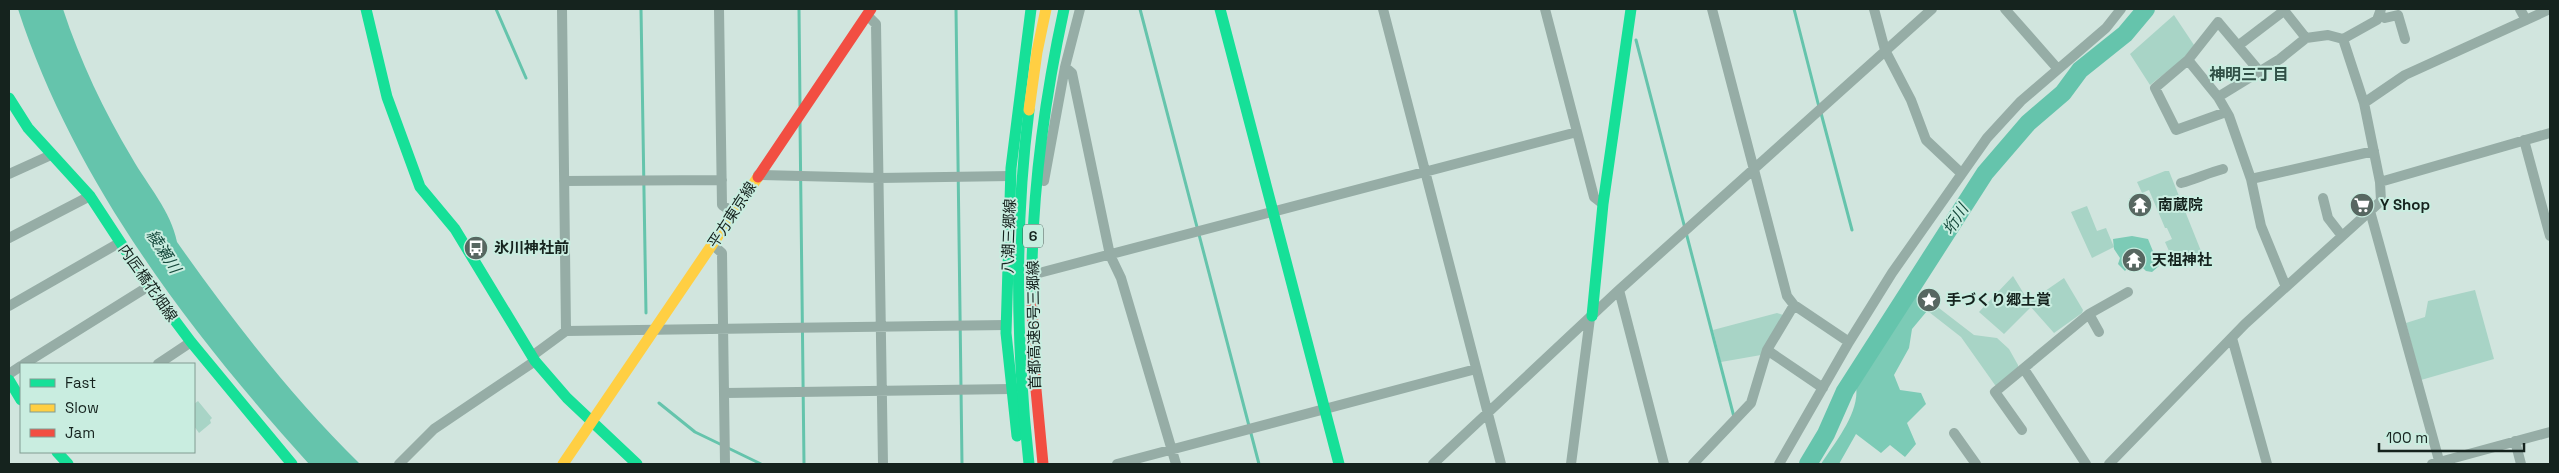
<svg xmlns="http://www.w3.org/2000/svg" width="2559" height="473" viewBox="0 0 2559 473" font-family="'Space Grotesk','Noto Sans JP',sans-serif">
	<rect width="100%" height="100%" fill="#d1e5de"/>
	<path fill="#a8d4c6" d="M2174,15L2194,45L2182,60L2150,85L2130,54Z
		M2165,171H2169L2203,256L2176,267L2165,242L2172,239L2167,228H2165L2149,190L2142,193L2137,182Z
		M2087,206L2097,231L2106,228L2114,247L2092,258L2071,212Z
		M2013,276L2029,302L2064,278L2083,310L2082,313L2054,333L2031,307L2004,334L1979,312Z
		M2475,290L2494,359L2421,380L2406,323L2425,317L2428,301Z
		M1935,305L1974,335L1997,338L2009,349L2018,365V369L1998,386L1995,385L1961,337L1929,312Z
		M1777,313L1783,315L1761,355L1721,362L1713,330Z
		M198,401L212,418L210,420L211,423L199,433L194,426V404Z"/>
	<path fill="#7ccbb6" d="M2132,236L2148,239L2159,266L2152,272L2146,271L2140,265L2141,260L2136,258L2125,271L2118,264L2120,258L2114,249L2113,239Z
		M1916,295L1927,311L1912,329L1909,348L1894,375L1900,390L1921,393L1926,404L1907,423L1916,444L1905,457L1890,445L1881,453L1856,434L1839,464H1821C1835,442 1860,413 1856,386Z"/>
	<path fill="#65c4ac" d="M18,9H63C80,61 104,111 132,158C148,186 171,211 177,242C232,320 292,397 360,464H309C189,331 74,181 18,9Z"/>
	<g fill="none" stroke-linecap="round" stroke-linejoin="round">
		<path stroke="#65c4ac" stroke-width="3" d="M496,9L526,78
			M641,9L646,313
			M799,9L800,106
			M956,9L962,464
			M1140,9L1259,464
			M1794,9L1819,107
			M1636,40L1734,417
			M1821,113L1852,230
			M800,122L804,464
			M659,403L695,432L722,445
			M728,448L761,464"/>
		<path stroke="#65c4ac" stroke-width="18" d="M1808,464L1826,434L1845,391L1985,173L2028,123L2063,93L2080,70L2125,34L2146,9"/>
		<path stroke="#96ada6" stroke-width="10" d="M562,9L566,331
			M719,9L722,205L734,213
			M1383,9L1501,464
			M1545,9L1594,197L1603,204
			M1712,9L1787,296L1794,305L1849,342
			M1874,9L1885,50L1911,100L1926,140L1961,173
			M2005,9L2057,68
			M2283,9L2306,38
			M2520,9L2526,20
			M867,15L876,24L883,464
			M2379,15L2385,18L2398,15L2405,39
			M2239,45L2285,10
			M2188,60L2218,97L2229,116L2251,179L2374,151
			M1065,67L1072,73L1110,255L1121,278L1176,464
			M2218,97L2280,59L2306,38L2328,35L2343,39L2377,20L2381,9
			M2364,103L2405,75L2550,9
			M2226,112L2176,130L2155,88L2188,60L2218,22L2260,72
			M2524,140L2550,236
			M9,174L51,155
			M758,175L879,178L1011,176
			M2251,179L2261,226L2286,287
			M564,181L722,180
			M1044,181L1065,67L1080,9
			M2380,182L2550,133
			M2181,183C2196,179 2208,173 2223,169
			M2323,198L2328,218L2342,236
			M2370,211L2440,464
			M9,238L90,196
			M713,245L722,253L725,464
			M1039,273L1577,132
			M1619,290L1664,464
			M9,306L119,243
			M2089,314L2099,332
			M2232,338L2267,464
			M1767,350L1823,388
			M532,356L566,331L1006,325
			M24,364L149,286
			M158,364L191,342
			M2024,369L2086,464
			M9,374L21,366
			M725,393L1012,389
			M2022,430L1995,392L2089,314L2128,292
			M1954,433L1976,464
			M2515,441L2521,464
			M399,464L434,429L535,361
			M1117,464L1476,369
			M1433,464L1619,290L1932,9
			M1571,464L1590,318
			M1693,464L1751,403L1767,350L1794,305
			M1779,464L1849,342L1892,273L1987,138L2021,101L2106,28L2121,9
			M2109,464L2245,324L2381,201L2380,182L2364,103L2343,39
			M2432,464L2550,432"/>
		<path stroke="#16e098" stroke-width="11" d="M366,9L387,97L420,187L455,229L535,361L567,398L637,464
			M1220,9L1339,464
			M9,98L28,128L90,196L149,286L191,342L292,464
			M1592,316L1603,204L1631,9
			M9,380L21,400
			M1017,436L1006,333L1011,168L1031,9
			M57,452L68,464"/>
		<path stroke="#ffcf43" stroke-width="11" d="M563,464L758,177"/>
		<path stroke="#f24e42" stroke-width="11" d="M758,177L871,9"/>
		<path stroke="#16e098" stroke-width="11" d="M1029,110C1014,228 1016,346 1029,464
			M1032,303C1030,203 1043,106 1064,9"/>
		<path stroke="#ffcf43" stroke-width="11" d="M1029,110L1037,52L1046,9"/>
		<path stroke="#f24e42" stroke-width="11" d="M1032,303L1035,379L1043,464"/>
	</g>
	<defs>
		<g id="temple-disc" transform="scale(1.25)"><circle r="9.5" fill="#576761" stroke="#c9ede0"/><path d="M0-6L5-2H3V0L6.5 2.5H4V6H1.5V3h-3V6H-4V2.5H-6.5L-3 0V-2H-5Z" fill="#fff"/></g>
		<g id="supermarket-disc" transform="scale(1.25)"><circle r="9.5" fill="#576761" stroke="#c9ede0"/><path d="M-6-5.5h2.5l.6 2H6L4.5 2H-2.5L-4.4-4H-6ZM-1.5 3.2a1.3 1.3 0 1 0 .1 0ZM3 3.2a1.3 1.3 0 1 0 .1 0Z" fill="#fff"/></g>
		<g id="bus-disc" transform="scale(1.25)"><circle r="9.5" fill="#576761" stroke="#c9ede0"/><path d="M-5-6H5V4H4V6H2V4H-2V6H-4V4H-5ZM-3.5-4V0h7V-4ZM-3.5 1.2v1.5H-2V1.2ZM2 1.2v1.5H3.5V1.2Z" fill="#fff"/></g>
		<g id="sight-disc" transform="scale(1.25)"><circle r="9.5" fill="#576761" stroke="#c9ede0"/><path d="M0-6L1.8-2.2L6-1.7L2.9 1.2L3.7 5.4L0 3.3L-3.7 5.4L-2.9 1.2L-6-1.7L-1.8-2.2Z" fill="#fff"/></g>
	</defs>
	<g fill-rule="evenodd">
		<use href="#temple-disc" x="2140" y="205"/>
		<use href="#supermarket-disc" x="2362" y="205"/>
		<use href="#bus-disc" x="476" y="248"/>
		<use href="#temple-disc" x="2134" y="260"/>
		<use href="#sight-disc" x="1929" y="300"/>
	</g>
	<g text-anchor="middle" stroke-width="4" stroke-linejoin="round" paint-order="stroke">
		<rect fill="#c9ede0" stroke="#4b6058" stroke-width="1" x="1023" y="224.5" width="20" height="23" rx="4"/>
		<g font-size="14" font-weight="bold" fill="#15231e">
			<text x="1033" y="241">6</text>
		</g>
		<g font-size="15" font-weight="bold" fill="#15231e" stroke="#c9ede0" text-anchor="start">
			<text x="2158" y="210">南蔵院</text>
			<text x="2380" y="210">Y Shop</text>
			<text x="494" y="253">氷川神社前</text>
			<text x="2152" y="265">天祖神社</text>
			<text x="1946" y="305">手づくり郷土賞</text>
		</g>
		<g font-size="15" fill="#15231e" stroke="#c9ede0">
			<text transform="translate(732 215) rotate(-57)" y="5">平方東京線</text>
			<text transform="translate(1009 236) rotate(-88)" y="5">八潮三郷線</text>
			<text transform="translate(148 283) rotate(55)" y="5">内匠橋花畑線</text>
			<text transform="translate(1034 325) rotate(-91)" y="5">首都高速6号三郷線</text>
		</g>
		<g font-size="16" font-weight="bold" fill="#305046" stroke="#c9ede0">
			<text x="2249" y="80">神明三丁目</text>
		</g>
		<g font-size="16" font-style="italic" fill="#164a3d" stroke="#c9ede0">
			<text transform="translate(1955 219) rotate(-57)" y="6">垳川</text>
			<text transform="translate(164 251) rotate(57)" y="6">綾瀬川</text>
		</g>
	</g>
	<rect width="2559" height="473" fill="none" stroke="#15231e" stroke-width="20"/>
	<rect x="20" y="363" width="175" height="90" fill="#c9ede0" stroke="#819c92"/>
	<rect x="30" y="379" width="25" height="8" fill="#16e098" stroke="#819c92"/>
	<text x="65" y="388" font-size="15" fill="#15231e">Fast</text>
	<rect x="30" y="404" width="25" height="8" fill="#ffcf43" stroke="#819c92"/>
	<text x="65" y="413" font-size="15" fill="#15231e">Slow</text>
	<rect x="30" y="429" width="25" height="8" fill="#f24e42" stroke="#819c92"/>
	<text x="65" y="438" font-size="15" fill="#15231e">Jam</text>
	<path d="M2379 443v8h145v-8" fill="none" stroke="#15231e" stroke-width="2.5"/>
	<text x="2386" y="443" font-size="15" fill="#15231e" stroke="#c9ede0" stroke-width="4" paint-order="stroke">100 m</text>
</svg>
